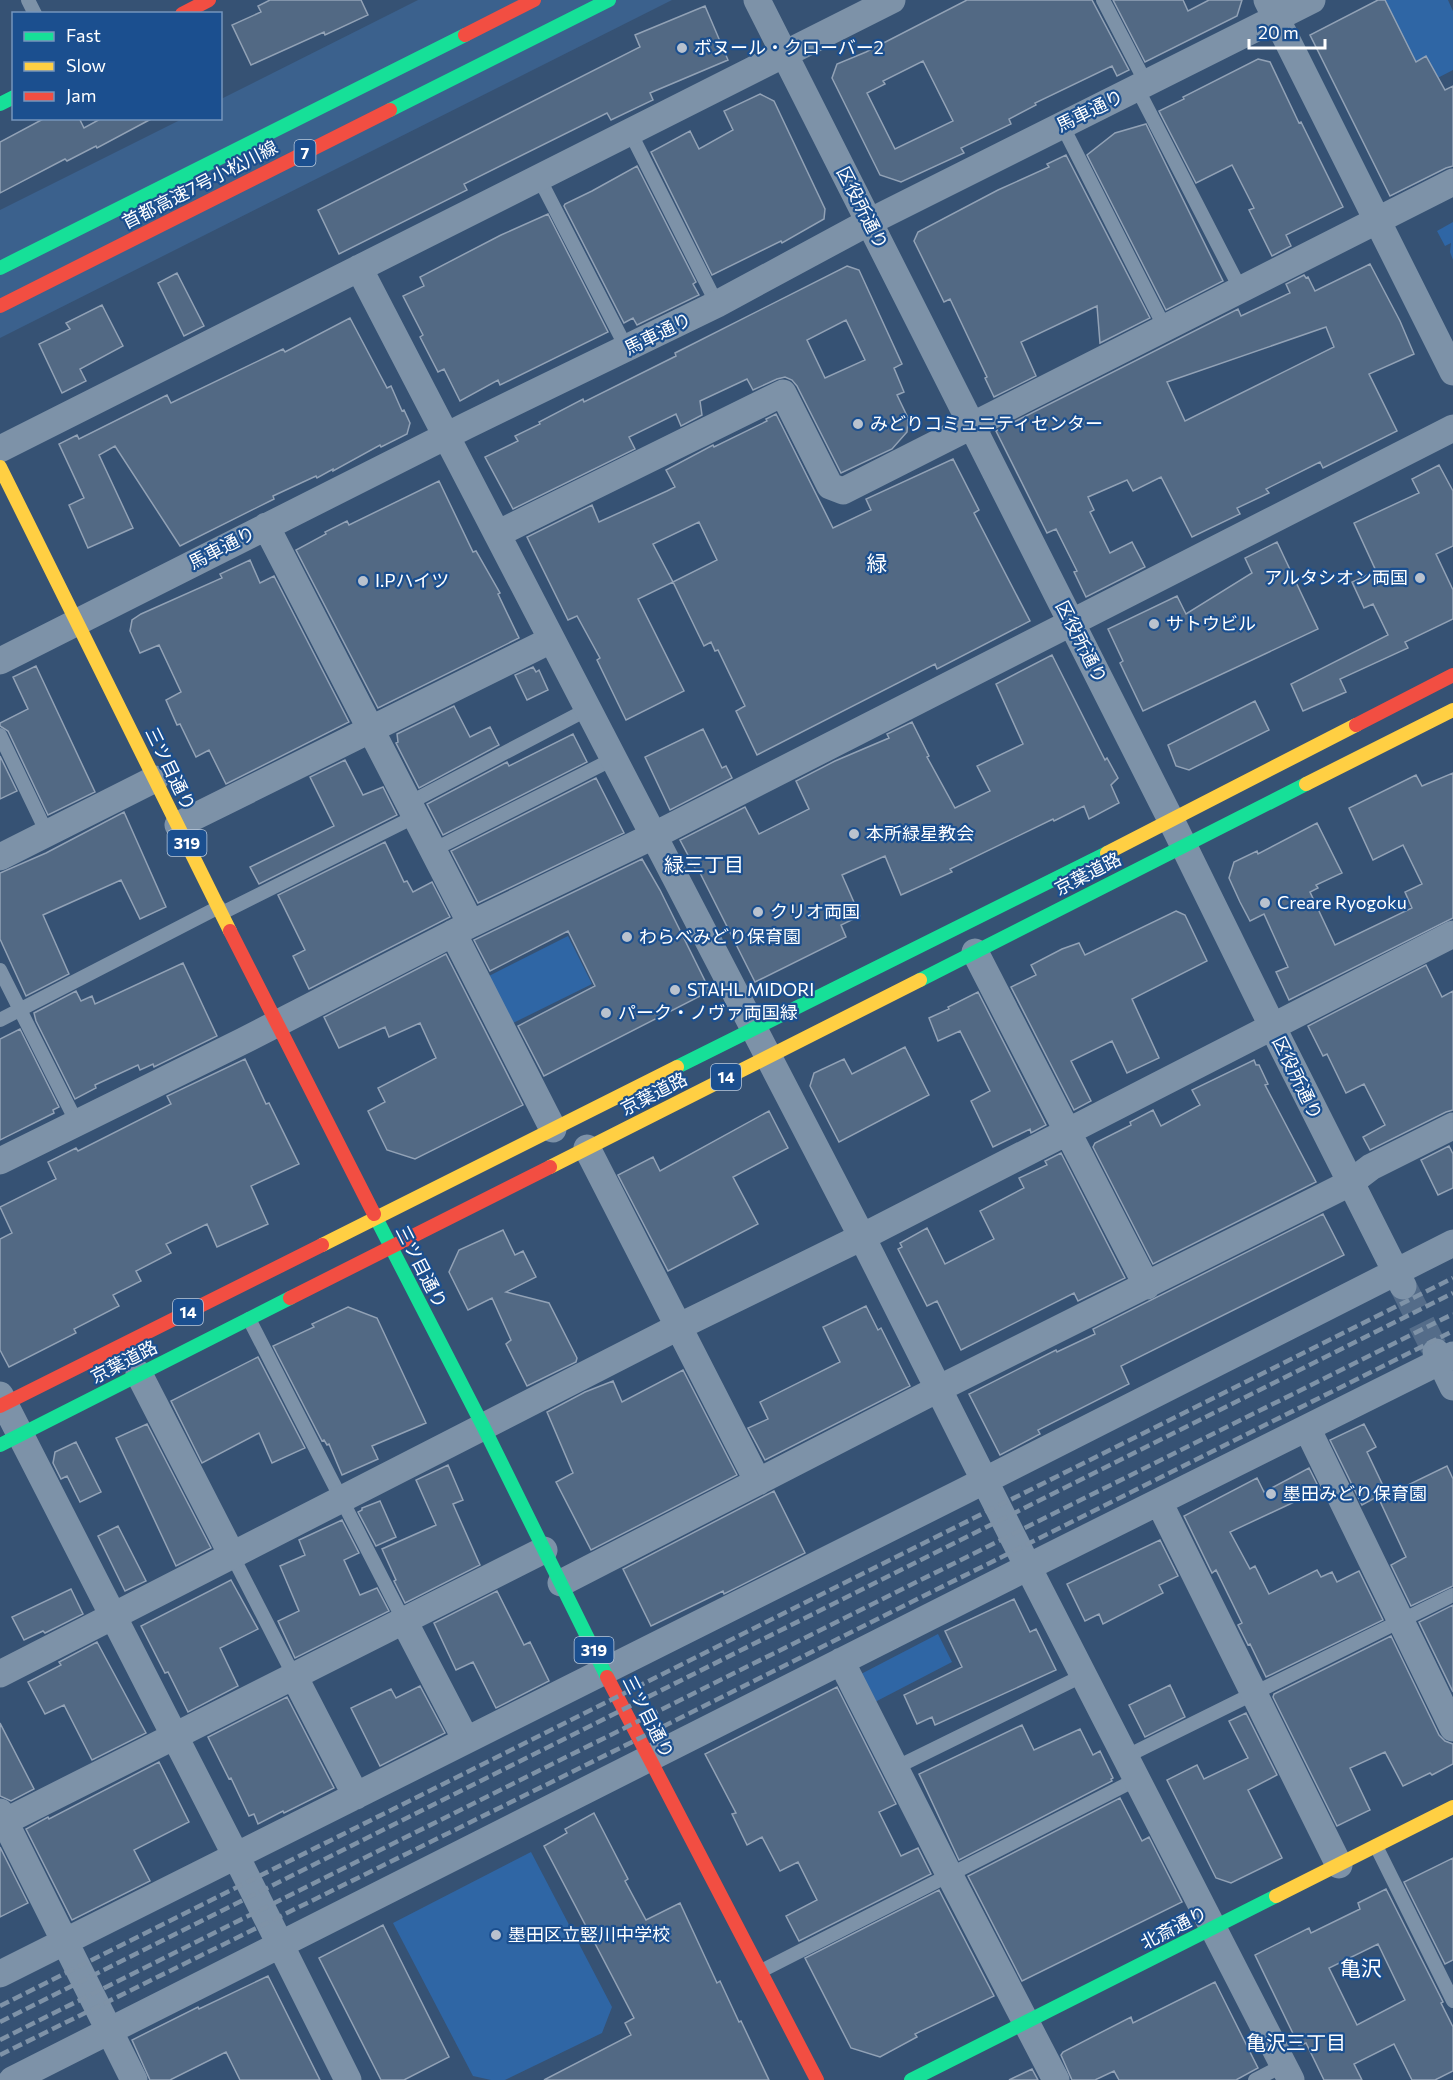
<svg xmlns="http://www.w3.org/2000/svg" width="1453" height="2080" viewBox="0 0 1453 2080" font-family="Commissioner,'Noto Sans JP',sans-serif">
	<rect width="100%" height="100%" fill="#365274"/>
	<path fill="#2f66a5" d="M1379,0H1448L1453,11V70L1424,85Z
		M1453,222V260L1450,252L1451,243L1445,246L1437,231Z
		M568,936L592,984L507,1026L483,979Z
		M938,1634L952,1662L875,1702L861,1674Z
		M531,1852L612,2007L602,2033L505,2080H491L473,2076L393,1923Z"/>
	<path fill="#3b618d" d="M418,0H672L0,338V210L182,119L220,118L221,99Z"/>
	<path fill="#526984" stroke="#92a2b6" stroke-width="1.5" fill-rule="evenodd" d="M270,0H361L368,15L325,35L324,32L251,65L232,25L261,12L258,6Z
		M967,0H1092L1129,70L1117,76L1112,66L1035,103L1036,105L1009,119L1011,124L961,148L964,153L901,182L880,175L832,78L837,64L866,52ZM923,61L953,121L895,149L867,93L885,84L883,81Z
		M1113,0H1183L1188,11L1209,0H1242L1237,16L1145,62Z
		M1378,0H1385L1416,62L1426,56L1445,90L1453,86V166L1446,168L1390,196L1310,35Z
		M705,6L728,60L650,93L653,100L611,120L607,113L464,184L467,190L339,254L318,210L640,47L635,35Z
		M1258,59L1270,62L1299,123L1301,122L1343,207L1286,235L1291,246L1272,256L1249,210L1254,208L1232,165L1196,183L1159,111L1184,99L1183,97Z
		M760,94L774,101L825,209L824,219L782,243L781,241L712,275L651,152L690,131L699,149L733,130L724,111Z
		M45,118H79L84,128L102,118H153L97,148L96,146L67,161L65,159L0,193V142Z
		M1146,124L1223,281L1166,310L1087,155L1115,133Z
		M1066,155L1150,318L1100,343L1097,306L1021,342L1036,376L994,397L985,378L987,377L950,299L944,302L914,241L918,232L998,190L1049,167L1047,164Z
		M637,166L696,282L693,284L699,295L637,325L633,318L624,323L564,206L565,204L592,191Z
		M548,214L608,332L500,385L498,380L460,401L444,369L438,372L420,337L423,335L403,296L424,286L420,277L501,235Z
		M1370,264L1400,321L1414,354L1369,374L1397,431L1323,468L1320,462L1266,489L1269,493L1237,508L1240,514L1192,537L1161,477L1133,491L1127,480L1088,497L1094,510L1090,512L1110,553L1132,542L1145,567L1086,597L1074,572L1077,571L1056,529L1047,533L996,431L1238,309L1241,316L1290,293L1286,284L1304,275L1306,278L1308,277L1315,291ZM1326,327L1334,347L1185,421L1167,382Z
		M847,266L859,270L902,364L894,368L904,392L897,395L908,418L907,432L892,449L841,473L797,386L792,380L785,377L777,379L753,390L747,379L700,401L702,415L681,426L676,414L629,437L635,449L513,509L485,457L518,441L515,436L540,424L539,422L583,399L584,402L676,356L675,353ZM846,320L865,360L825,378L807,340Z
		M177,273L204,326L184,336L158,283Z
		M102,305L123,346L80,369L86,381L62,393L39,344L70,329L66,323Z
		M350,318L387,388L391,386L402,411L404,410L410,423L407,434L381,447L380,445L333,471V469L317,478L316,476L273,496L274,499L180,546L115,446L99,455L133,528L88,548L69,505L84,498L59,444L77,435L79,439L167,395L171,403L283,349L285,352Z
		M776,414L833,528L871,510L866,499L953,459L979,510L974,513L1030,621L937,669L935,664L757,755L736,711L745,706L718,650L715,651L711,642L704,646L673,582L638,599L684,691L626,720L597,660L600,658L577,616L568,620L527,537L592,505L599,522L667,491L675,487L666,470L713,445L714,447L767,421L766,419ZM699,522L717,560L673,582L653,544Z
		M1439,465L1453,491V546L1436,554L1453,590V619L1405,642L1408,648L1340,679L1346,692L1303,711L1291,684L1388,635L1373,604L1364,608L1352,582L1376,571L1354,523L1419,493L1412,479Z
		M439,481L473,552L476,551L500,593L498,594L519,638L378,708L296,550L326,534L325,532L347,521L349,525Z
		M1277,542L1318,629L1143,711L1120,663L1123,661L1108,629L1177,596L1186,614L1252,573L1245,558Z
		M250,560L260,583L274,576L349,722L226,784L209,750L196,757L180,724L177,725L166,700L181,692L159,645L140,653L130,631L132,620L141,614L222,578L220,574Z
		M1052,655L1105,760L1107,758L1118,778L1111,785L1119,803L1089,819L1084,806L1054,821L1053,819L950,869L952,872L901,895L885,856L842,875L860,916L841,925L846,937L755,982L699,871L697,872L680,840L745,807L759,834L809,809L796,781L835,761L889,738L887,734L912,722L929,756L927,757L955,808L990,791L977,766L1023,744L996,684Z
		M36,666L95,792L48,815L8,731L0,726V723L28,709L13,677Z
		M533,667L536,672L539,670L548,690L527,700L515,675Z
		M1255,701L1269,730L1189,770L1176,766L1168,745Z
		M454,706L470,737L490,727L499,745L419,788L396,743L398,742L397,734Z
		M703,729L722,768L726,766L732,778L670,810L645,757Z
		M573,734L587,762L443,835L427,804L507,762L509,766Z
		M0,756L17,791L0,799Z
		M345,760L363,795L383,787L397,815L259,884L250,867L334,826L310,777Z
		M1453,773V918L1289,1000L1276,972L1288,967L1264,914L1250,921L1240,902L1229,878L1234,862L1257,851L1258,854L1317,823L1342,873L1316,885L1318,888L1310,892L1335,945L1412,908L1405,892L1422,884L1403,845L1373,860L1349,808L1416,775L1422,786Z
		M596,778L624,833L478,903L451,851Z
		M124,812L166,907L140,919L121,880L43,915L69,974L26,996L0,939V873L46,853Z
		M385,842L404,882L407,881L413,892L432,882L450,917L309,989L293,956L305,950L278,895Z
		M642,859L660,890L710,991L544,1076L518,1026L595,986L568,931L490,971L474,940Z
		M1176,911L1185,915L1207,961L1132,999L1159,1058L1127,1073L1112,1041L1071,1061L1091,1101L1074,1110L1011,987L1036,975L1031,965L1062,949L1079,943L1085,955Z
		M446,954L523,1105L415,1159L387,1150L368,1111L385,1102L378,1088L436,1058L420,1023L389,1037L385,1027L339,1048L324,1017Z
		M183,963L217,1036L154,1067L153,1064L140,1070L138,1065L95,1085L96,1088L75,1099L36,1021L34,1013L76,991L81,1001L92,996L95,1004Z
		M1426,965L1442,997L1453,991V1110L1446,1112L1370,1150L1363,1137L1385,1125L1364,1084L1346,1093L1327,1054L1323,1056L1308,1026Z
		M978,992L1046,1125L1031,1133L1030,1129L993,1147L971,1101L990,1091L960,1031L938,1041L929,1018L949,1009L948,1007Z
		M20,1029L59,1107L53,1110L54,1113L0,1140V1039Z
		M905,1047L929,1095L839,1142L810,1086L814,1073L844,1059L852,1074Z
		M245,1059L266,1104L269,1103L299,1164L251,1186L268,1224L217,1247L207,1224L166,1244L171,1253L136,1271L141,1281L113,1295L119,1306L74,1329L76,1333L9,1367L0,1350V1239L12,1233L0,1207L56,1179L48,1162L76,1148L78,1151L171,1104L167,1096Z
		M1254,1060L1256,1065H1259L1268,1084L1265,1085L1316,1182L1153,1264L1093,1147L1095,1143L1131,1125L1130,1122L1153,1110L1161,1126L1200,1105L1192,1090Z
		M769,1111L788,1148L733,1177L758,1224L668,1271L618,1175L653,1157L660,1171Z
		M1449,1146L1453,1154V1188L1438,1195L1421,1160Z
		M1061,1153L1125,1278L1078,1301L1074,1293L961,1350L937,1301L927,1306L898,1249L902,1247L900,1243L927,1228L945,1264L994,1239L980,1211L1024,1188L1019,1178L1047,1165L1045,1161Z
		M1323,1214L1344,1255L1121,1366L1129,1384L1038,1430L1040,1434L1000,1455L969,1394L1056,1350L1057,1352L1095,1334L1093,1329Z
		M503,1230L515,1255L523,1251L536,1277L506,1292L549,1303L577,1358L576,1362L527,1386L506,1344L511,1340L492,1298L468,1310L449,1272L459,1250Z
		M866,1306L878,1330L881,1328L910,1386L765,1460L748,1428L768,1419L760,1402L840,1362L823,1327Z
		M348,1307L377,1318L426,1423L372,1446L378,1459L342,1475L329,1444L327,1445L324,1440L322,1441L273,1346L314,1327L312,1324Z
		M258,1357L305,1448L272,1463L259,1433L202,1463L171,1401Z
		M683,1370L737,1475L591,1550L556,1482L573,1473L547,1412L585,1392L613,1381L622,1402Z
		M147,1424L211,1548L176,1566L116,1438Z
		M1364,1424L1376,1447L1367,1452L1386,1492L1362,1505L1330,1440Z
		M76,1442L101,1492L80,1502L67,1476L61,1479L53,1463L55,1452Z
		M448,1465L463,1500L453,1504L480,1565L405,1603L394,1581L396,1580L382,1549L436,1525L416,1480Z
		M1447,1466L1453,1479V1586L1411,1606L1391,1565L1406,1557L1379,1499Z
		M1309,1468L1320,1490L1230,1532L1250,1569L1255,1566L1269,1594L1317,1570L1321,1577L1332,1572L1337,1582L1359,1571L1383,1620L1266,1677L1250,1644L1248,1645L1238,1625L1242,1623L1216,1570L1212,1573L1184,1516L1257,1478L1264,1492Z
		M774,1491L805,1553L724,1594L723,1591L651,1626L623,1569Z
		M380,1501L396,1537L376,1546L358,1512L362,1510V1508Z
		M342,1520L359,1553L344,1560L360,1595L377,1588L389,1611L295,1658L278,1621L299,1611L280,1566L305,1555L299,1540Z
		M118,1526L146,1581L125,1591L98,1536Z
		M1160,1540L1178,1576L1159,1585L1163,1593L1103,1624L1099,1614L1085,1621L1067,1584Z
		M231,1580L258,1629L220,1648L238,1686L188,1712L168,1672L165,1673L141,1626Z
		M71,1589L83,1614L45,1633L43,1631L24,1640L12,1617Z
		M497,1591L524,1645L530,1642L549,1681L496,1708L473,1662L456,1670L434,1623Z
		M1014,1599L1030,1632L1036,1629L1056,1670L935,1725L932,1717L917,1724L904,1695L962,1667L945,1631Z
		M1453,1605V1692L1419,1622Z
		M1391,1636L1439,1735L1445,1741L1453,1744V1764L1432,1775L1430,1773L1403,1786L1385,1752L1350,1768L1370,1810L1337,1826L1273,1697L1274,1694Z
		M97,1642L146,1733L92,1760L64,1705L45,1714L28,1682L61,1665L59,1662Z
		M1170,1685L1185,1717L1145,1737L1129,1705Z
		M420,1686L445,1733L380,1766L351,1708L391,1689L396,1698Z
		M837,1687L896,1804L879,1812L901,1856L918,1848L931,1874L799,1941L786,1916L817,1900L798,1862L780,1871L762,1837L747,1845L732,1814L736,1813L705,1754Z
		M287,1697L334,1788L284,1813L283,1811L258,1824L254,1814L249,1816L231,1778L229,1779L208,1737Z
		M1246,1713L1277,1775L1248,1790L1282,1858L1231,1883L1216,1878L1167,1780L1197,1765L1204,1779L1248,1758L1229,1721Z
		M0,1723L34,1789L11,1801L0,1796Z
		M1022,1725L1034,1750L1080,1729L1093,1755L1100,1751L1113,1778L1111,1779L1112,1781L959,1860L919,1774Z
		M159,1762L189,1822L134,1850L150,1881L72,1920L26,1829L48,1817L49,1819Z
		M1120,1798L1142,1841L1149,1837L1182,1902L1022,1981L968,1876Z
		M594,1813L628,1879L625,1881L646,1920L680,1903L717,1983L720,1981L739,2022L741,2021L769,2080H544L631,2035L625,2023L634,2018L544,1846L567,1833L565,1829Z
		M0,1847L28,1903L0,1917Z
		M1453,1858V1960L1445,1964L1404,1882Z
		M1386,1889L1443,2002L1441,2003L1453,2027V2071L1435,2080H1412L1394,2044L1354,2064L1362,2080H1324L1306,2043L1299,2046L1255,1955L1309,1928L1311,1933L1360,1909L1358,1903ZM1378,1944L1405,2000L1357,2025L1329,1968Z
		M939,1890L994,1996L915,2034L917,2037L880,2057L851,2048L805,1958Z
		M383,1925L449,2057L404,2080H381L319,1958Z
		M268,1976L320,2080H240L226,2052L170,2080H150L132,2040L198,2007L199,2009Z
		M1215,1982L1258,2068L1236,2080H1119L1114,2071L1095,2080H1072L1061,2055L1063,2052L1131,2017L1133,2023Z
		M1032,2069L1038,2080H1009Z"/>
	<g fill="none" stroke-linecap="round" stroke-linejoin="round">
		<path stroke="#546c89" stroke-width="27" stroke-dasharray="27 14" stroke-linecap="butt" d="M1403,1286L1436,1352"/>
		<path stroke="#7d92a8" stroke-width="14" d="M28,0L35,14
			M1103,0L1146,83
			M1137,88L1241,290
			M1062,125L1165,328
			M630,132L717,304
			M539,178L627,349
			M0,735L47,833
			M409,803L588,709
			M433,850L613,759
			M222,913L416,816
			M0,970L77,1123
			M0,1020L219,907
			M249,1319L404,1621
			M232,1555L294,1676
			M1125,1757L1453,1595
			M895,1768L1084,1675
			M1376,1846L1453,2001
			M761,1971L1137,1779
			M1255,2080L1284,2065"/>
		<path stroke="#7d92a8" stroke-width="27" d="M757,0L1171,820L1282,1046L1403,1286
			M1267,0L1453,372
			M359,268L862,1237L1028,1567L1291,2080
			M0,449L892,0
			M266,526L471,924
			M497,534L783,393L830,486L843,491L1453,182
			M0,661L466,426L717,304L869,222L1312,0
			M178,825L551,640
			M0,857L155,779
			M453,933L553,1129
			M975,952L1147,1286
			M587,1148L758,1482
			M0,1161L243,1041L471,924L653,836L1453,428
			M1436,1352L1453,1387
			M139,1374L232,1555
			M0,1395L236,1856L348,2080
			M1307,1428L1453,1728
			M1159,1502L1339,1865
			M561,1583L938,1389L1350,1183L1371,1167L1453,1126
			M404,1621L466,1740
			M841,1661L950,1876L1056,2080
			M0,1674L678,1327L862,1237L1453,934
			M294,1676L356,1796
			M0,1812L134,2080
			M0,1824L544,1550
			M0,1974L966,1490L1453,1243
			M12,2080L1028,1567L1453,1355"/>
		<path stroke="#16e098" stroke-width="14" d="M0,104L14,97
			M390,110L609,0
			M0,268L465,35
			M920,980L1306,784
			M677,1067L1107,853
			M374,1214L483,1426L607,1677
			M0,1445L290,1298
			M911,2080L1276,1896"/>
		<path stroke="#ffcf43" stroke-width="14" d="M0,467L230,931
			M1306,784L1453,710
			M1107,853L1356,725
			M550,1167L920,980
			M322,1245L677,1067
			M1276,1896L1453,1807"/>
		<path stroke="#f24e42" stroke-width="14" d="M182,14L209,0
			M465,35L534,0
			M0,306L390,110
			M1356,725L1453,675
			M230,931L374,1214
			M290,1298L550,1167
			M0,1406L322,1245
			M607,1677L817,2080"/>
		<path stroke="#7e92a7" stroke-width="4.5" stroke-dasharray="10 4.5" stroke-linecap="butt" d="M0,2006L1453,1278
			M0,2022L1453,1293
			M0,2040L1453,1314
			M0,2055L584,1766L1453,1331"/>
	</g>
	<g fill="#b9c2ce" stroke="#1b4f8f" stroke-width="2">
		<circle cx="682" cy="48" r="6"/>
		<circle cx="858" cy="424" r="6"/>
		<circle cx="1420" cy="578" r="6"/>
		<circle cx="363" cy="581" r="6"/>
		<circle cx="1154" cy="624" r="6"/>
		<circle cx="854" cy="834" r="6"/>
		<circle cx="1265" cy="903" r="6"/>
		<circle cx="758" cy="912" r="6"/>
		<circle cx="627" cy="937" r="6"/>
		<circle cx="675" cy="990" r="6"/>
		<circle cx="606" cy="1013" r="6"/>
		<circle cx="1271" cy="1494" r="6"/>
		<circle cx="496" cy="1935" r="6"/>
	</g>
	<g text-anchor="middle" stroke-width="4.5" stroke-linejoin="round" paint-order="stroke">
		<g fill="#1b4f8f" stroke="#bbcadd" stroke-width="1.5">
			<rect x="294.5" y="140" width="21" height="26" rx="4.5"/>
			<rect x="167.5" y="830" width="39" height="26" rx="4.5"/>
			<rect x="711" y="1064" width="30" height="26" rx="4.5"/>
			<rect x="173" y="1299" width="30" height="26" rx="4.5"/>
			<rect x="574.5" y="1637" width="39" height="26" rx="4.5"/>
		</g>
		<g font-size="16" font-weight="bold" fill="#fff">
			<text x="305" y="159">7</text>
			<text x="187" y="849">319</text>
			<text x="726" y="1083">14</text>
			<text x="188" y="1318">14</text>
			<text x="594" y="1656">319</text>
		</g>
		<g font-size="18" fill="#fff" stroke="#1b4f8f" text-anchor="start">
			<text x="694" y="54">ボヌール・クローバー2</text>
			<text x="870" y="430">みどりコミュニティセンター</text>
			<text x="1408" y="584" text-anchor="end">アルタシオン両国</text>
			<text x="375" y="587">I.Pハイツ</text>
			<text x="1166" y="630">サトウビル</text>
			<text x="866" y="840">本所緑星教会</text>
			<text x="1277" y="909">Creare Ryogoku</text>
			<text x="770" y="918">クリオ両国</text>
			<text x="639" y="943">わらべみどり保育園</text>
			<text x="687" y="996">STAHL MIDORI</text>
			<text x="618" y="1019">パーク・ノヴァ両国緑</text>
			<text x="1283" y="1500">墨田みどり保育園</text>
			<text x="508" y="1941">墨田区立竪川中学校</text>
		</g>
		<g font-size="18" fill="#fff" stroke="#1b4f8f">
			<text transform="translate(1090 111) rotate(-26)" y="6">馬車通り</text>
			<text transform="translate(200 185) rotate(-27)" y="6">首都高速7号小松川線</text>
			<text transform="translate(862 208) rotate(63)" y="6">区役所通り</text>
			<text transform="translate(658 334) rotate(-26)" y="6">馬車通り</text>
			<text transform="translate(222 548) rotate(-27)" y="6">馬車通り</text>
			<text transform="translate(1081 642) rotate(63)" y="6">区役所通り</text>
			<text transform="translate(170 769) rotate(64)" y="6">三ツ目通り</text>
			<text transform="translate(1088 874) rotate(-27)" y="6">京葉道路</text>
			<text transform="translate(1297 1078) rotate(64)" y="6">区役所通り</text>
			<text transform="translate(654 1094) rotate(-27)" y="6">京葉道路</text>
			<text transform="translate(421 1267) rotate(63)" y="6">三ツ目通り</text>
			<text transform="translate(124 1362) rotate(-27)" y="6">京葉道路</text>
			<text transform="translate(648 1717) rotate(63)" y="6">三ツ目通り</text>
			<text transform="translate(1174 1928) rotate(-27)" y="6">北斎通り</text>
		</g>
		<g font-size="20" fill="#fff" stroke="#1b4f8f">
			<text x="704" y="872">緑三丁目</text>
			<text x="1296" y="2050">亀沢三丁目</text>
		</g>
		<g font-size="21" fill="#fff" stroke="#1b4f8f">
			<text x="877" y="571">緑</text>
			<text x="1361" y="1976">亀沢</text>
		</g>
	</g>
	<rect x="12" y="12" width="210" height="108" fill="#1b4f8f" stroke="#7695bc" stroke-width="1.5"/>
	<rect x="24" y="32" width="30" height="9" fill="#16e098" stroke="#7695bc" stroke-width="1.5"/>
	<text x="66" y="42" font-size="18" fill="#ffffff">Fast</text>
	<rect x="24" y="62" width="30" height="9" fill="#ffcf43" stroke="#7695bc" stroke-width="1.5"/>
	<text x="66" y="72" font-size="18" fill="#ffffff">Slow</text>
	<rect x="24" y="92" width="30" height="9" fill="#f24e42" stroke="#7695bc" stroke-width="1.5"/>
	<text x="66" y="102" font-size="18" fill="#ffffff">Jam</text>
	<path d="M1249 39v9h76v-9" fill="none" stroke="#ffffff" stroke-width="3"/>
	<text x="1258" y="39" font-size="18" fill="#ffffff" stroke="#1b4f8f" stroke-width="4.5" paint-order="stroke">20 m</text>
</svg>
